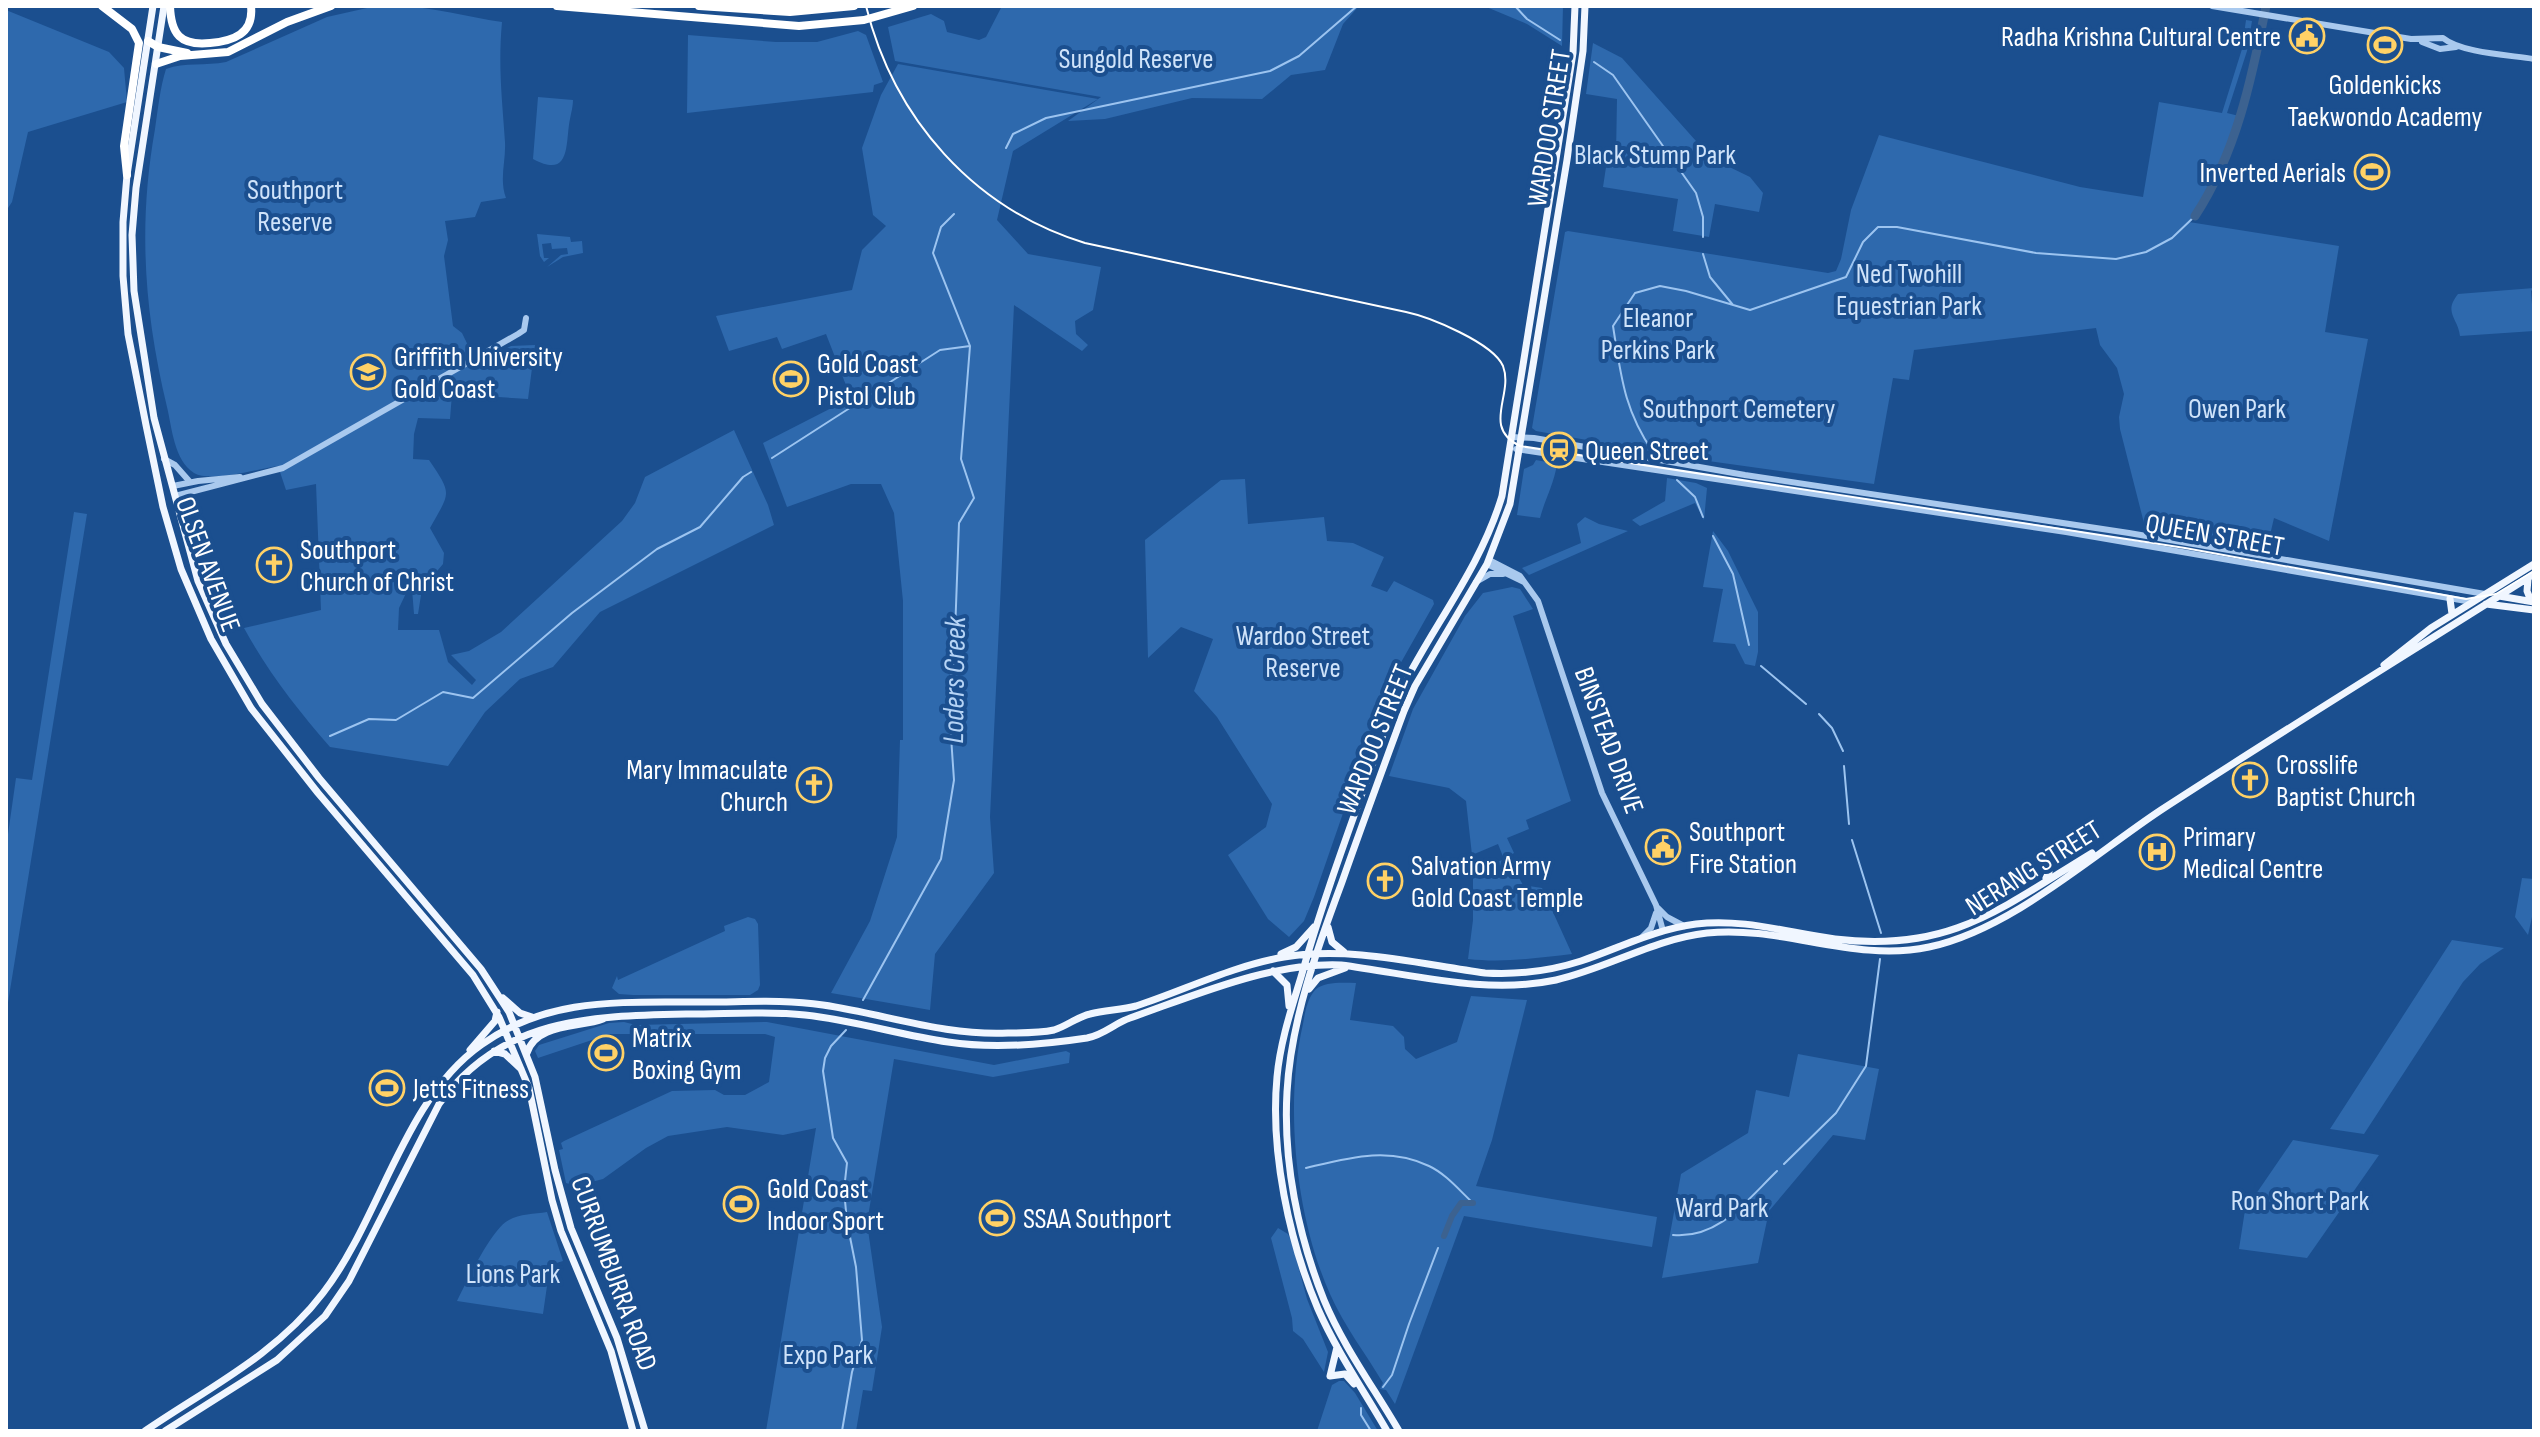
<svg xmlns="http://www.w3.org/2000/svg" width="2540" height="1437" viewBox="0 0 2540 1437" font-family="'Sofia Sans Condensed',sans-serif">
	<rect width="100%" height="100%" fill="#1b4f8f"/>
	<path fill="#2e69ad" d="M398,6C434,7 467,17 502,22C498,66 502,98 505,142C506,162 499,179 506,198L481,202L475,217L445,221L448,240L444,256L453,326L462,333L477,364L511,346L535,345L528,399L452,394L450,419L418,418L414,434L413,459L429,460C453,495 450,492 430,528L444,553L443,564L422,589L418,614H414L412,589H408L399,608L398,630H439L448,662L472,685L476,680L451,655L469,651L501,632L622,521L635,503L645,477L734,430L768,505L774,525L600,612L553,667L520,679L485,712L448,766L330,747C297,709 268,672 244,628L321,610L316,484L286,490L278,466C258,469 211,483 194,473C174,460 172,428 167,407C144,311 138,225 155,129C158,109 160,88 166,69C185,62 206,66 226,62L327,17L367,8Z
		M1002,6H1359L1343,24L1325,70L1291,75L1262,99L1192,98L1105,119L1068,121L1101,97L895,61L888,27L931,14L944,21L947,32L979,40L986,37Z
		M1484,6H1563L1562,46L1527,24Z
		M6,10L109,52L124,68L127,102L28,132L12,202L6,211Z
		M2246,20L2252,21L2247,51L2227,113L2239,116C2231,154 2215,192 2189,222L2339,246L2325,332L2368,339L2329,541L2274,518L2267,548L2145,527L2120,429L2119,417L2124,394L2117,368L2100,345L2096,328L1914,350L1909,380L1893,378L1874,484L1694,459L1536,431L1532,428L1565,232L1568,231L1828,273L1836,271L1841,259L1851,210L1879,135L2080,187L2143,197L2159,102L2222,113L2242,49Z
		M858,31L866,35L883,82L874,85L873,92L687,113L688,35L776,42H817Z
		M1593,43L1622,58L1704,150L1715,160L1750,177L1763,193L1759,212L1715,204L1709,237L1673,231L1678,199L1603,187L1608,154L1616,155L1617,99L1586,94Z
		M898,64L1098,99L1013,151L997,220L1028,254L1101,267L1093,310L1075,321L1076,334L1088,345L1082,351L1014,305L990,817L994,873L935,954L930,1010L831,993L870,921L897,837L900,740H903V601L894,513L881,484H851L787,507L763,443L851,398L826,334L782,349L777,337L729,351L716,316L852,290L862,250L886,226L873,215L862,148L881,95Z
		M538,97L573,100C573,106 571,114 570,119C565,142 572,180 533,159Z
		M537,234L570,237L571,242L582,241L583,253L563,257L547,267L561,255L568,254L567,248L552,249L551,243L542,244L544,258H549L544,262L540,256Z
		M2534,288L2531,291L2534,331L2460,336C2458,318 2443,313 2458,294Z
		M1536,460L1557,464C1554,484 1545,499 1540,518L1517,515L1524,469L1533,465Z
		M1667,478L1696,483L1707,488L1704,520L1695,503L1640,526L1632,520L1665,501Z
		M1245,479L1248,524L1324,517L1327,541L1353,543L1384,557L1371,586L1387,592L1394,581L1433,600L1434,604L1386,689L1314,897L1304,921L1289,937L1268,919L1228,855L1266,827L1272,804L1217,717L1194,691L1213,639L1181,627L1148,658L1145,540L1221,480Z
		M74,512L87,514L6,1015V848L16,778L32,780Z
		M1585,517L1599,524L1628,531L1529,575L1522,568L1581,543L1577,524Z
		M1713,531L1728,551L1758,612V652L1755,666L1745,664L1735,644L1713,642L1723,589L1703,587Z
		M1512,587L1520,589L1533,609L1513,616L1571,801L1526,820L1529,829L1507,838L1514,853L1505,858L1504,865L1514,869L1523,885L1542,888L1572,954C1537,958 1503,963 1468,959L1473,920V873L1504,859L1498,844L1472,855L1466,801L1449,788L1389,776L1413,709L1465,616L1483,593Z
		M2522,878L2534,879V908L2528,935L2515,917Z
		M748,917L755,919L758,924L760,985L758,990L750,995H633L619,994L612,988L617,976L618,980L725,931L724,926Z
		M2452,940L2504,948L2480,964L2463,982L2364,1134L2330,1129Z
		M1356,983L1350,1020L1393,1026L1404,1037L1405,1049L1416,1059L1457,1042L1471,996L1527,1000L1492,1140L1476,1186L1657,1217L1652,1247L1464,1216L1395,1404L1386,1390L1380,1389L1383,1383C1366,1354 1344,1326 1330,1294C1296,1218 1284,1106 1303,1024C1305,1013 1307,999 1315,990C1325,981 1343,983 1356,983Z
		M624,1022L636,1025L767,1022L994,1065L1066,1051L1070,1053L1069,1063L993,1077L894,1059L867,1223L882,1327L872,1391L863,1390L856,1431H766L816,1128L783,1135L727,1127L668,1136L646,1148L603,1179L576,1186L566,1183L559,1150L563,1149L561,1143L564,1141L672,1091L715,1090L724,1095H745L769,1082L775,1037L765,1034H610L538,1058L535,1051L539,1045L609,1023Z
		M1798,1054L1879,1069L1865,1140L1833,1135L1769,1211L1758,1263L1662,1278L1681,1174L1748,1133L1756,1090L1789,1097Z
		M2293,1140L2379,1155L2307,1258L2239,1249L2245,1210Z
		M547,1212L563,1261L550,1265L543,1314L457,1301C466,1283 492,1228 509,1220C519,1214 535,1214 547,1212Z
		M1278,1228L1288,1234L1292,1243L1307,1299L1328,1352L1324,1372L1303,1339L1293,1331L1292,1318L1271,1238Z
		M1339,1381H1344L1355,1393L1378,1431H1317L1332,1385Z"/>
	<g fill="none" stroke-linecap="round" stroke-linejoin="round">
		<path stroke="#9cc4f0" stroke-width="2" d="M1515,6L1527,19L1560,40
			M1594,62L1613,75L1696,193L1703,217V237
			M1006,148L1013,134L1046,118L1270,71L1299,56L1357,6
			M1703,254L1710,277L1733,305
			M1653,452C1624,410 1621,376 1613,326L1635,293L1660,286L1686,291L1750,310L1846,277L1863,242L1878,227H1897L2036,253L2116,259L2146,252L2172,238L2195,216
			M772,458L940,350L970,346
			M1677,480L1695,497L1703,517
			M1713,536L1733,574L1749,645
			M1761,666L1806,704
			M1819,714L1832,728L1843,751
			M330,736L369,719L396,720L443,692L473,698L572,613L657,549L700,527L743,477L751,472
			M1844,766L1849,824
			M1852,840L1881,933
			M863,1000L941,859L954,780L948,693L954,661L959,523L974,498L961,459L970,346L933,253L941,227L954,214
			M1784,1164L1836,1113L1866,1066L1880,959
			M1306,1168C1348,1158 1388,1146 1429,1166C1446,1174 1459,1190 1473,1203
			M1673,1235C1719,1239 1747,1200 1777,1171
			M1383,1387L1392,1375L1409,1324L1438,1248
			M1361,1408V1415L1371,1431
			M842,1431L852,1372L862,1340L856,1267L847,1222L844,1190L847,1163L833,1138L823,1071L825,1058L831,1046L846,1030"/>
		<path stroke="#3c6290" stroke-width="6" d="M1444,1236L1452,1216L1461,1203H1473"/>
		<path stroke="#3c6290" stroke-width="9" d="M2195,216C2236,154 2252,78 2266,6"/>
		<path stroke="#a9c9ee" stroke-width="6" d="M2212,6L2411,39L2443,38C2461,53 2510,55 2534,59
			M2422,42L2440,49L2456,47
			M1511,437L1534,438L1745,475L2129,533L2485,594
			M1516,449L2066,532L2472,602
			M164,459L175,465L190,482
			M173,486L198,481L240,477
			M175,496L283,468L518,334L524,330L526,318
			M1489,560L1520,576L1538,601L1602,793L1656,905L1663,931
			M1487,564L1524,582
			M1476,582L1490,574H1503
			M1658,908L1667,917L1684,926
			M1642,937L1651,928L1656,913"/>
		<path stroke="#f0f6ff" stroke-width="7" d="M153,6L127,175L123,222V276L128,334L146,425L163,507L181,569L211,639L251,708L318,793L473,975L499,1017L529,1088L552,1200L561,1231L611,1351L633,1431
			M164,6L136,188L132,235L134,291L154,418L198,581L226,644L262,704L319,778L481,969L509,1012L535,1077L555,1170L571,1228L617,1338L645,1431
			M2528,579L2527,591L2531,601
			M2499,596L2534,602
			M2450,599L2452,614
			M2486,604L2534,610
			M2384,665L2431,628L2534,564
			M2046,878L2049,872L2046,863
			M1328,927L1332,942L1344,952
			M1281,954L1296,947L1314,927
			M1273,971L1287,985L1289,1006
			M1309,989L1318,978L1345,968
			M503,998L520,1013L532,1017
			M470,1050L495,1021L497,1012
			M494,1051L505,1054L521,1069
			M527,1053C536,1023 580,1028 603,1019
			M1337,1347L1330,1376L1345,1374L1354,1384
			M145,1431C208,1388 276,1355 323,1293C381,1218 403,1100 481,1045C551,995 625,1003 706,1002C745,1002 785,999 823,1005C885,1014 944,1036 1008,1033C1023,1033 1040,1033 1054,1030C1067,1026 1077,1017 1090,1014C1105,1010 1121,1010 1136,1006C1185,990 1232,966 1284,957C1351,946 1419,964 1485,973C1518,975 1550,971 1581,961C1619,948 1656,929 1696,924C1743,918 1789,933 1835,939C1949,953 2000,909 2092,853
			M165,1431L277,1360L325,1316L349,1281L439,1104C502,1017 591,1016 689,1014C728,1014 767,1011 805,1015C853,1020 900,1035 948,1042C993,1049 1041,1045 1087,1038C1104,1035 1115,1023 1130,1018C1196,995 1271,962 1341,965C1412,974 1485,995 1556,980C1608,968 1654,939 1707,933C1782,925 1854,963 1929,947C2010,930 2093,855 2161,810C2284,730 2409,653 2534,574
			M1387,1431C1364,1391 1337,1352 1318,1309C1289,1241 1270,1151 1277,1077C1280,1043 1291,1010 1301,977C1327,885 1362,796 1393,706C1426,634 1479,573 1502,496L1573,53L1575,6
			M1399,1431C1374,1388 1343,1346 1324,1300C1298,1235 1283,1162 1287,1092C1291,1020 1317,949 1342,882C1362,825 1383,768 1404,711L1415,686L1487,564L1510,504L1567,160L1583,51L1585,6"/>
		<path stroke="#fff" stroke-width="8" d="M102,6L132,29L139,43L124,146L127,175
			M170,6C171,34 180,46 210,43C233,41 254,34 251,6
			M557,6L799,26L864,20L913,6
			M699,6L790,12L854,6
			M148,41L158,47L187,53
			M156,64L180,56L228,52L287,22L331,6"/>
		<path stroke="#fff" stroke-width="2" d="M866,6C894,119 974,209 1085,243L1406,312C1430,317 1493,343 1503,366C1514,395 1481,427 1520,446L2185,548L2466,599L2496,594L2534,571"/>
	</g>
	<defs>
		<g id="civic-ring" transform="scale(1.8)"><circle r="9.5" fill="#1b4f8f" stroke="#ffd166" stroke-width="1.5"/><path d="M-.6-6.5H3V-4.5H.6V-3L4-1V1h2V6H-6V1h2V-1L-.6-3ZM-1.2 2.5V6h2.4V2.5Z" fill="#ffd166"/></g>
		<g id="stadium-ring" transform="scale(1.8)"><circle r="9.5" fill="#1b4f8f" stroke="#ffd166" stroke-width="1.5"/><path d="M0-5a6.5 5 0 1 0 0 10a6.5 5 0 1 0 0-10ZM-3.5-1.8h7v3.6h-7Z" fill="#ffd166"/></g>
		<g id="university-ring" transform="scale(1.8)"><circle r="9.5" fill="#1b4f8f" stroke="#ffd166" stroke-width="1.5"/><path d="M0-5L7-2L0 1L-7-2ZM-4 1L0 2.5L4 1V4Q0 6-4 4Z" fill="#ffd166"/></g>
		<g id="station-ring" transform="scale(1.8)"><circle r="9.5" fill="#1b4f8f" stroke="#ffd166" stroke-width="1.5"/><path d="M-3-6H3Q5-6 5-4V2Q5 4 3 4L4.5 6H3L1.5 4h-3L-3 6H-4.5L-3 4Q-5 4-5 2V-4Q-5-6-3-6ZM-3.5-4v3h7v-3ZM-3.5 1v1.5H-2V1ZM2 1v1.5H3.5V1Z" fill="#ffd166"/></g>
		<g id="church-ring" transform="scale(1.8)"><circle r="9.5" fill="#1b4f8f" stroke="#ffd166" stroke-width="1.5"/><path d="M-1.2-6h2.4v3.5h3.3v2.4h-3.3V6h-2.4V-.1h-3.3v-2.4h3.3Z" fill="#ffd166"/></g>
		<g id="hospital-ring" transform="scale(1.8)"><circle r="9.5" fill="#1b4f8f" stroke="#ffd166" stroke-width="1.5"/><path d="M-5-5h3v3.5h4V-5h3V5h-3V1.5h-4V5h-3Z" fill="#ffd166"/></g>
	</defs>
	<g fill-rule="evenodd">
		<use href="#civic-ring" x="2307" y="36"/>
		<use href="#stadium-ring" x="2385" y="45"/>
		<use href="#stadium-ring" x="2372" y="172"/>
		<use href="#university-ring" x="368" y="372"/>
		<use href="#stadium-ring" x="791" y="379"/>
		<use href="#station-ring" x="1559" y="450"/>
		<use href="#church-ring" x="274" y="565"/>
		<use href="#church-ring" x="2250" y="780"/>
		<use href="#church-ring" x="814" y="785"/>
		<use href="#civic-ring" x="1663" y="847"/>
		<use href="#hospital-ring" x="2157" y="852"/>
		<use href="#church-ring" x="1385" y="881"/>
		<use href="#stadium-ring" x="606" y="1053"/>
		<use href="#stadium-ring" x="387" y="1088"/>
		<use href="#stadium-ring" x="741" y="1204"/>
		<use href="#stadium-ring" x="997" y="1218"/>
	</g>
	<g text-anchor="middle" stroke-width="8" stroke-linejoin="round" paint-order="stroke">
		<g font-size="28" fill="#fff" stroke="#1b4f8f" text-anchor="start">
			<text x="2281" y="46" text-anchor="end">Radha Krishna Cultural Centre</text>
			<text x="2385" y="94" text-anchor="middle">Goldenkicks<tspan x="2385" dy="32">Taekwondo Academy</tspan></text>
			<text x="2346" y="182" text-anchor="end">Inverted Aerials</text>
			<text x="394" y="366">Griffith University<tspan x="394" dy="32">Gold Coast</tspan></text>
			<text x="817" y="373">Gold Coast<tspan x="817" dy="32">Pistol Club</tspan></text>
			<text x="1585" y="460">Queen Street</text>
			<text x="300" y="559">Southport<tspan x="300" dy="32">Church of Christ</tspan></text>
			<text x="2276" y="774">Crosslife<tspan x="2276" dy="32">Baptist Church</tspan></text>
			<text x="788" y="779" text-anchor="end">Mary Immaculate<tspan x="788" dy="32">Church</tspan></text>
			<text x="1689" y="841">Southport<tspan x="1689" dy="32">Fire Station</tspan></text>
			<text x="2183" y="846">Primary<tspan x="2183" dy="32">Medical Centre</tspan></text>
			<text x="1411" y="875">Salvation Army<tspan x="1411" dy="32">Gold Coast Temple</tspan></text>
			<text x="632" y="1047">Matrix<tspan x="632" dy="32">Boxing Gym</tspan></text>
			<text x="413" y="1098">Jetts Fitness</text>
			<text x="767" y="1198">Gold Coast<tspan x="767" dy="32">Indoor Sport</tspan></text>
			<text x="1023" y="1228">SSAA Southport</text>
		</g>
		<g font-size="28" fill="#cfe3fa" stroke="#1b4f8f">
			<text x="1136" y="68">Sungold Reserve</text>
			<text x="1655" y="164">Black Stump Park</text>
			<text x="295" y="199">Southport<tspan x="295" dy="32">Reserve</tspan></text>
			<text x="1909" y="283">Ned Twohill<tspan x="1909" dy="32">Equestrian Park</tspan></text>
			<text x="1658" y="327">Eleanor<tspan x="1658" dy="32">Perkins Park</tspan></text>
			<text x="1739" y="418">Southport Cemetery</text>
			<text x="2237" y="418">Owen Park</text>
			<text x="1303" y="645">Wardoo Street<tspan x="1303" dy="32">Reserve</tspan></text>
			<text x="2300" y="1210">Ron Short Park</text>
			<text x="1722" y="1217">Ward Park</text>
			<text x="513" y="1283">Lions Park</text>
			<text x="828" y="1364">Expo Park</text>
		</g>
		<g font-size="28" fill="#fff" stroke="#1b4f8f">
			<text transform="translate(1548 128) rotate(-81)" y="10">WARDOO STREET</text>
			<text transform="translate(2215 534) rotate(10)" y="10">QUEEN STREET</text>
			<text transform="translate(209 564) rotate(70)" y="10">OLSEN AVENUE</text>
			<text transform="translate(1374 739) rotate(-68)" y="10">WARDOO STREET</text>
			<text transform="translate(1610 740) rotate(70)" y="10">BINSTEAD DRIVE</text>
			<text transform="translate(2033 867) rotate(-32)" y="10">NERANG STREET</text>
			<text transform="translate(615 1273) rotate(70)" y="10">CURRUMBURRA ROAD</text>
		</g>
		<g font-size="30" font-style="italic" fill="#b5d3f5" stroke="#1b4f8f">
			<text transform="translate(954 680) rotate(-89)" y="10">Loders Creek</text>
		</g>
	</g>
	<rect width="2540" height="1437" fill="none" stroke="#ffffff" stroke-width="16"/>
</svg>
